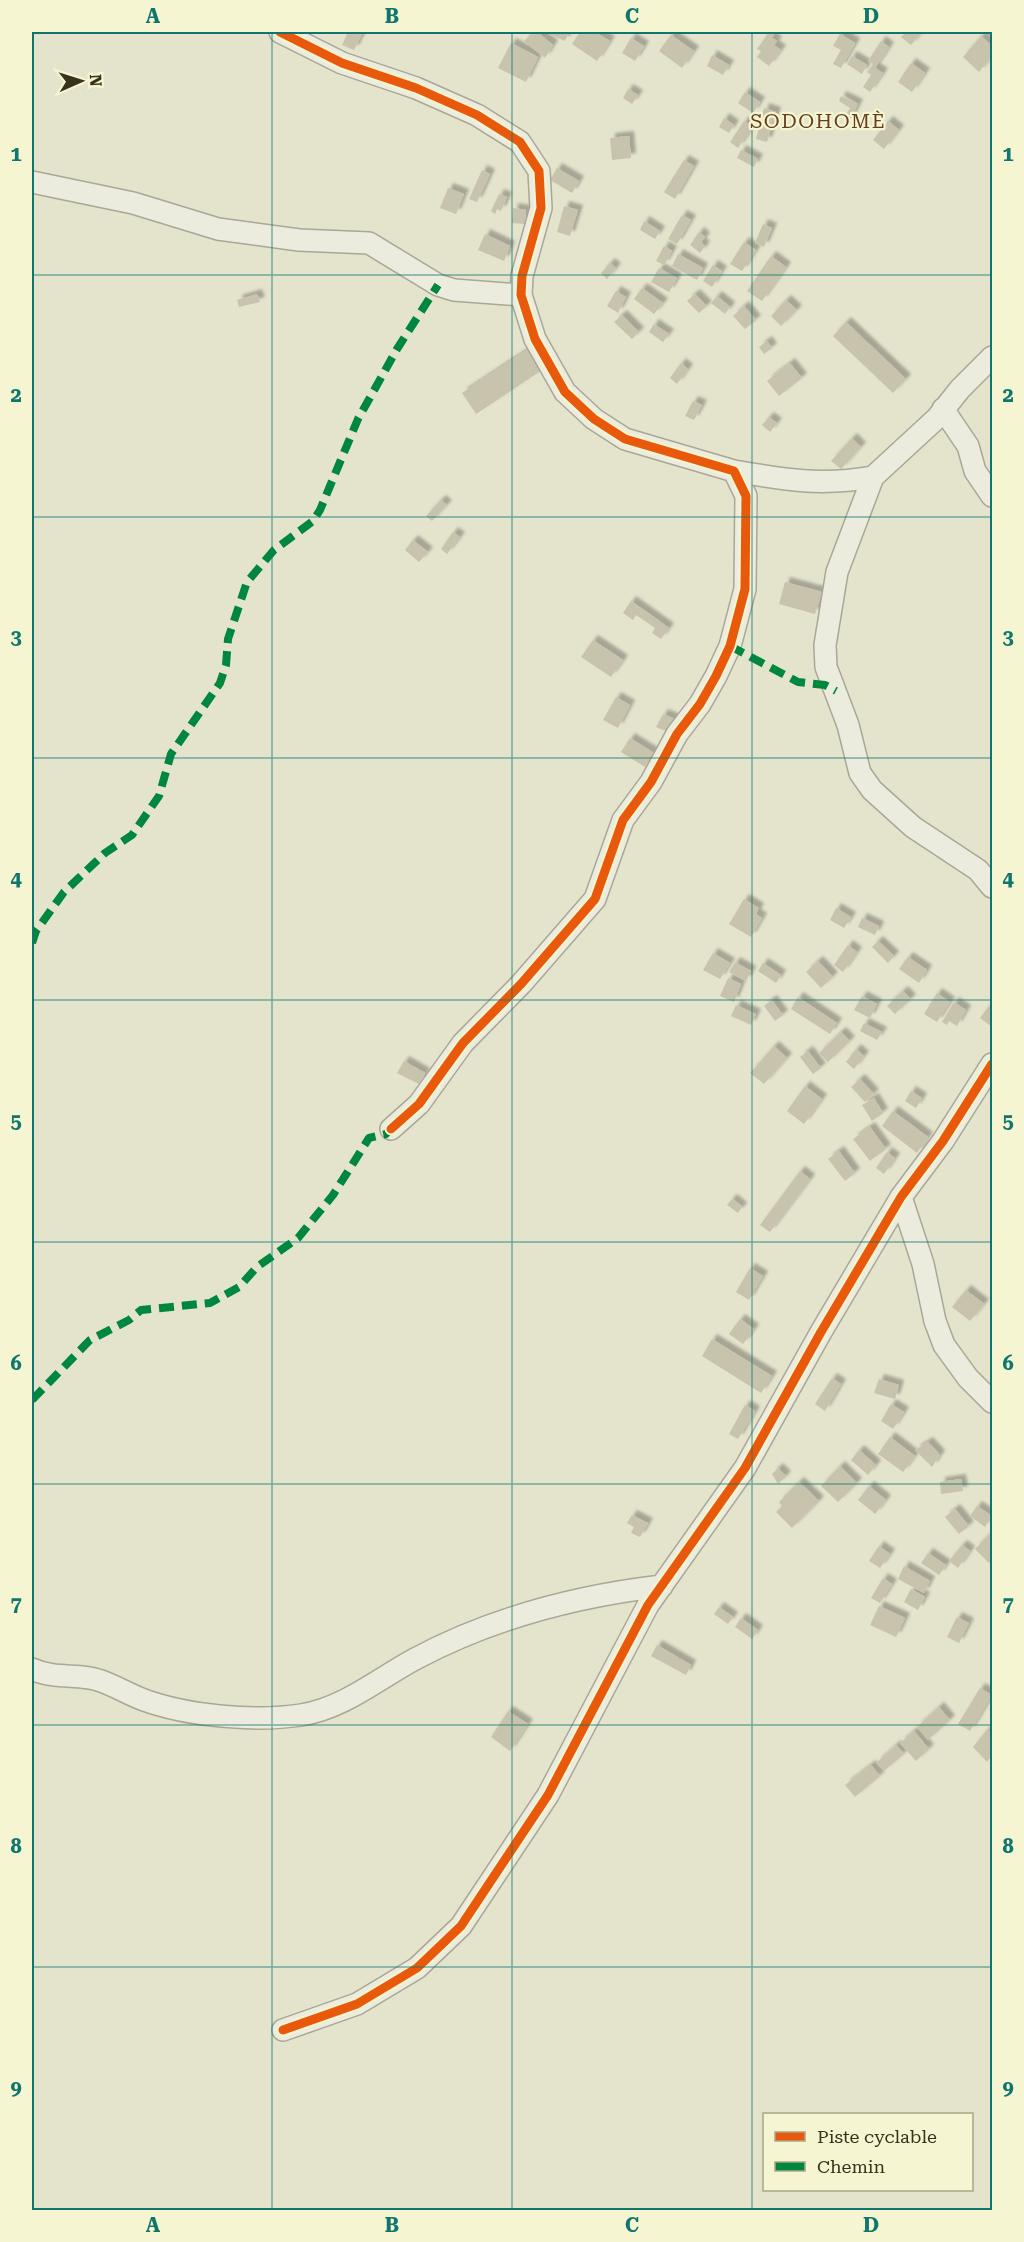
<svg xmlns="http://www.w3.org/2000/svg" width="1024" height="2242" viewBox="0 0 1024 2242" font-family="'Roboto Serif',serif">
	<defs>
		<filter id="shadow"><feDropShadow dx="5" dy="-5" stdDeviation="1.5" flood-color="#0004"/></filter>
	</defs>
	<rect width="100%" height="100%" fill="#e4e3cc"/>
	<path fill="#c8c3ad" filter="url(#shadow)" d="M348,32H363L354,50L342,45Z
		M533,32H537L553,45L545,58L524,41Z
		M544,32H569L565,41Z
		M580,32H595L610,41L597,61L572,44Z
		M769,32L775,33L772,38L777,41L774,45L781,50L769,66L757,57L761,51L757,49Z
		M906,32H922L911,45L901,37Z
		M840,34L855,43L841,68L833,64L841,50L833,46Z
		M671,35L694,51L682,68L659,51Z
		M981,36L992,46V56L979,72L963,57Z
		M631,38L644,46L635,61L622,53Z
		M881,41L889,47L875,68L883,73L870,92L863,87L871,75L867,72L873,64L868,61Z
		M511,43L538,57L526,82L498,68Z
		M712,55L729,65L723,75L707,66Z
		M852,56L867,65L862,74L847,64Z
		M911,63L925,73L912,92L898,82Z
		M628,89L638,95L632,104L623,98Z
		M745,92L760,102L753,113L738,103Z
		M841,96L858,104L850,120L845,117L850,108L839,101Z
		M764,108L776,112L767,142L756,139Z
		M724,118L734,125L729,133L719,127Z
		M744,121L752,127L738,148L730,142Z
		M888,121L899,130L884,149L873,140Z
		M629,136L631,158L612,160L610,138Z
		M741,150L758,159L754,167L737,158Z
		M684,160L694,166L675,199L664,192Z
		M557,168L579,181L572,193L550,180Z
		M482,170L490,174L477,202L469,199Z
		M448,188L464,194L456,214L440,208Z
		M499,194L507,197L501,211L497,209L495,214L491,211Z
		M564,206L578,210L570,236L557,232Z
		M513,208L526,210L525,224L512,223Z
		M682,215L691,220L677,244L668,239Z
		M644,221L660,231L655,239L640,230Z
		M763,224L772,228L764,247L755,243Z
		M699,232L705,237L701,243L705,246L700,253L690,245Z
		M485,234L510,246L504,261L478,250Z
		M744,242L756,250L742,271L730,264Z
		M664,246L672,251L664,265L656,261Z
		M678,254L703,268L697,280L672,266Z
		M771,256L786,267L762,301L747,291Z
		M610,263L616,268L607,279L601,273Z
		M713,265L722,271L712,287L703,281Z
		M659,268L677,278L669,292L651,282Z
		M642,288L663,303L654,314L634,299Z
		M616,291L626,297L618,313L607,306Z
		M257,294L260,302L239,307L237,300Z
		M695,294L707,306L699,313L687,301Z
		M717,296L730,307L725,314L711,303Z
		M786,300L797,310L781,326L771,316Z
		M744,306L756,320L745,329L733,316Z
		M622,315L639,332L632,339L614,322Z
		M846,322L906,379L893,393L833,336Z
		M654,324L669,334L663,342L649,332Z
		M767,341L772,348L764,354L759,347Z
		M529,349L542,370L476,414L462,393Z
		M681,363L688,369L677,384L670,378Z
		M790,363L802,378L779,396L767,381Z
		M693,401L702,405L694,420L685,416Z
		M769,417L777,423L770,432L762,425Z
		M852,438L861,447L841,469L831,461Z
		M441,500L447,505L432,521L426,516Z
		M453,532L460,537L447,554L441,549Z
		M413,540L428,552L419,562L405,550Z
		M785,582L822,592L815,614L779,604Z
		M631,601L669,628L661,639L652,633L655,628L636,615L633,620L623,613Z
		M593,640L623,660L611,677L581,657Z
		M616,697L630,705L618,728L603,720Z
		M663,714L675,719L668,732L656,727Z
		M630,738L654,753L645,767L621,752Z
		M744,899L759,908L756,914L762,918L751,937L729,924Z
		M836,908L851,917L844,928L830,920Z
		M862,918L879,926L875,935L858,927Z
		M878,941L894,956L888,963L872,947Z
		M848,945L857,952L843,972L834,965Z
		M713,953L730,963L720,979L703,970Z
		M908,957L927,970L919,983L899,969Z
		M818,961L833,977L821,988L806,972Z
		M735,962L751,971L746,981L729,972Z
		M763,963L781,975L776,983L758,971Z
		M728,978L741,984L734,1002L720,996Z
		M903,991L911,999L895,1014L887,1006Z
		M937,993L950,1002L937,1022L924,1014Z
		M862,996L877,1004L870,1018L854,1010Z
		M798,997L837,1023L830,1034L791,1009Z
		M772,1000L783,1015L775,1021L764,1006Z
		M954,1002L966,1010L957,1026L949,1021L947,1025L942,1022Z
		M736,1005L756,1014L751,1025L731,1016Z
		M989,1006L992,1009V1027L980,1018Z
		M864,1023L882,1032L877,1040L860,1031Z
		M841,1032L850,1041L828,1062L819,1053Z
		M774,1046L787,1058L764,1084L750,1073Z
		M856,1049L864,1056L854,1069L846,1062Z
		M808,1051L821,1068L813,1074L800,1057Z
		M404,1061L425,1073L419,1084L397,1073Z
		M860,1079L874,1094L865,1102L851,1087Z
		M805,1086L822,1099L804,1124L787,1111Z
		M911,1091L922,1098L916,1108L905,1101Z
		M874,1098L883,1113L872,1121L862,1105Z
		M893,1111L928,1137L917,1153L882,1126Z
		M870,1127L886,1149L870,1161L853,1139Z
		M839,1151L855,1173L845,1181L828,1159Z
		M887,1152L895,1158L884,1174L876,1168Z
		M800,1171L810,1179L770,1232L760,1225Z
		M732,1199L742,1207L738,1213L727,1205Z
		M750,1268L763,1276L749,1300L736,1292Z
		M966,1290L984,1304L970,1321L952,1307Z
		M740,1319L754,1329L743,1344L729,1334Z
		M712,1339L772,1376L761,1393L702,1356Z
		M832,1378L841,1384L825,1411L815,1404Z
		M879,1379L899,1385L895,1399L874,1393Z
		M891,1404L904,1412L893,1429L881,1421Z
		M745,1405L755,1411L738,1439L729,1434Z
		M890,1437L915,1456L903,1472L878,1454Z
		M928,1442L940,1455L932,1467L915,1450Z
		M859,1450L876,1465L868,1475L851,1460Z
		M840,1466L857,1483L838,1502L821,1486Z
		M778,1468L786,1476L778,1484L772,1474Z
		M961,1479L963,1491L941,1494L940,1482Z
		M799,1482L819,1501L792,1528L776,1512L782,1506L779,1502Z
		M869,1486L886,1500L875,1514L858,1500Z
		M977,1506L992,1516L985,1527L970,1516Z
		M955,1509L969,1526L959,1534L945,1517Z
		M632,1515L648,1523L640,1537L631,1533L634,1527L627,1523Z
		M991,1533L992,1559L989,1563L975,1549Z
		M962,1545L970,1551L958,1568L949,1561Z
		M879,1546L890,1554L880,1568L869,1561Z
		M928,1553L946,1565L939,1575L921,1563Z
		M904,1566L930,1581L924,1593L898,1579Z
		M883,1578L892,1584L880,1603L871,1598Z
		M911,1589L925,1597L918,1610L904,1602Z
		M879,1606L905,1618L896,1637L870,1625Z
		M719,1607L733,1617L728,1624L714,1614Z
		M957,1617L969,1623L959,1643L947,1637Z
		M741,1618L758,1630L752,1639L735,1627Z
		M657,1645L691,1665L686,1675L651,1656Z
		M980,1688L992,1695L970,1731L958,1724Z
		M939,1707L950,1720L928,1740L917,1727Z
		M508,1711L528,1724L510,1751L491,1737Z
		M987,1730L992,1734V1755L987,1762L973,1747Z
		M914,1731L929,1749L916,1761L900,1743Z
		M896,1745L904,1754L884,1771L876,1763Z
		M871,1765L880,1776L855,1797L845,1785Z"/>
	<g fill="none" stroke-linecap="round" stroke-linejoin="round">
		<g stroke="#a9a796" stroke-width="24">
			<path id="minor" d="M280,32L342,63L416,88L477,115L520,142L539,171L541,208L522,276L521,295L535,339L565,392L594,419L625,439L734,471L746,496L745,589L730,646L716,676L700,704L677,734L651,782L623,820L595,899L521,984L463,1043L419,1104L391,1129
				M32,182L133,203L218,229L299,240L369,243L438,285L454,290L521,295
				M992,357L960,389L937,418L873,477L837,572L825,645L826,667L848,725L860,773L872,790L913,827L978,870L992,887
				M943,409L968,446L975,471L992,496
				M734,471C786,480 821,486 873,477
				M901,1197L923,1264L935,1321L944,1345L968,1378L992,1402
				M32,1669C56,1680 78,1673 98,1680C114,1685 128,1694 144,1700C188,1716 255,1722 301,1715C344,1708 378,1679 415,1659C492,1618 576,1596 662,1586
				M283,2030L357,2004L417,1968L461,1926L548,1795L648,1605L745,1468L821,1332L901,1197L943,1141L992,1064"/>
		</g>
		<use href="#minor" stroke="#ececde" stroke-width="21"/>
		<path stroke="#00873e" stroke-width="8" stroke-dasharray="15 8" stroke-linecap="butt" d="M730,646L798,682L825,685L836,691
			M32,943L36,931L64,892L105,853L132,835L159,796L171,754L220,683L226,665L228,639L247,582L274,550L313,521L320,510L358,419L397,349L438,285
			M32,1400L90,1340L129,1320L141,1310L210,1303L239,1287L257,1267L298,1238L333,1195L369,1138L386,1134L391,1129"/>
		<g stroke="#f6f5d2" stroke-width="13">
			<path id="cycleway" d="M280,32L342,63L416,88L477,115L520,142L539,171L541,208L522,276L521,295L535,339L565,392L594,419L625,439L734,471L746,496L745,589L730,646L716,676L700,704L677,734L651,782L623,820L595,899L521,984L463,1043L419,1104L391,1129
				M283,2030L357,2004L417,1968L461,1926L548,1795L648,1605L745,1468L821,1332L901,1197L943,1141L992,1064"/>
		</g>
		<use href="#cycleway" stroke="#e8590c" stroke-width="9"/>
	</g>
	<path fill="none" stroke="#0f766e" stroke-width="1.5" stroke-opacity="0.55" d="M272,32V2210M512,32V2210M752,32V2210M32,275H992M32,517H992M32,758H992M32,1000H992M32,1242H992M32,1484H992M32,1725H992M32,1967H992"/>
	<g text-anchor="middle" stroke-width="4.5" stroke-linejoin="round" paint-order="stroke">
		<g font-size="20" letter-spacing="1.5" fill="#653f1c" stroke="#f6f5d2">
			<text x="818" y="128">SODOHOMÈ</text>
		</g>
	</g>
	<rect width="1024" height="2242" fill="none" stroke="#f6f5d2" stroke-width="66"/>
	<rect x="763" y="2113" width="210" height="78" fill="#f6f5d2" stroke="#aaa78a" stroke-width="1.5"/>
	<rect x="775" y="2132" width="30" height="9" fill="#e8590c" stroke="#aaa78a" stroke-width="1.5"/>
	<text x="817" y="2143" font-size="18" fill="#38321d">Piste cyclable</text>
	<rect x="775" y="2162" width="30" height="9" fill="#00873e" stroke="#aaa78a" stroke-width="1.5"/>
	<text x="817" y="2173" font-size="18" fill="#38321d">Chemin</text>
	<g transform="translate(81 81) rotate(87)" stroke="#f6f5d2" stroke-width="4.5" paint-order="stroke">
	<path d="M0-4.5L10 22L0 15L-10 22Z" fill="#38321d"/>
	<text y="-9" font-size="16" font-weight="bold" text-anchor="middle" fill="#38321d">N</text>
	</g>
	<rect x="33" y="33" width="958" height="2176" fill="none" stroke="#0f766e" stroke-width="2"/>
	<g font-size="20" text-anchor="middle" font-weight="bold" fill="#0f766e">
		<text x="153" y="23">A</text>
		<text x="392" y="23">B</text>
		<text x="632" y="23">C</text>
		<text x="871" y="23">D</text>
		<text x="16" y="161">1</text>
		<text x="1008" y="161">1</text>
		<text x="16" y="402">2</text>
		<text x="1008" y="402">2</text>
		<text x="16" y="644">3</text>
		<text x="1008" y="644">3</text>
		<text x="16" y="886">4</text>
		<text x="1008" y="886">4</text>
		<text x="16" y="1128">5</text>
		<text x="1008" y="1128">5</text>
		<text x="16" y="1370">6</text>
		<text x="1008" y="1370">6</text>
		<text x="16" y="1611">7</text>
		<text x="1008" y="1611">7</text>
		<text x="16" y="1853">8</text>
		<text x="1008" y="1853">8</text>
		<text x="16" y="2095">9</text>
		<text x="1008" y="2095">9</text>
		<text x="153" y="2232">A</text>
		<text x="392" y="2232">B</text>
		<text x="632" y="2232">C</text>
		<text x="871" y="2232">D</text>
	</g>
</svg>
